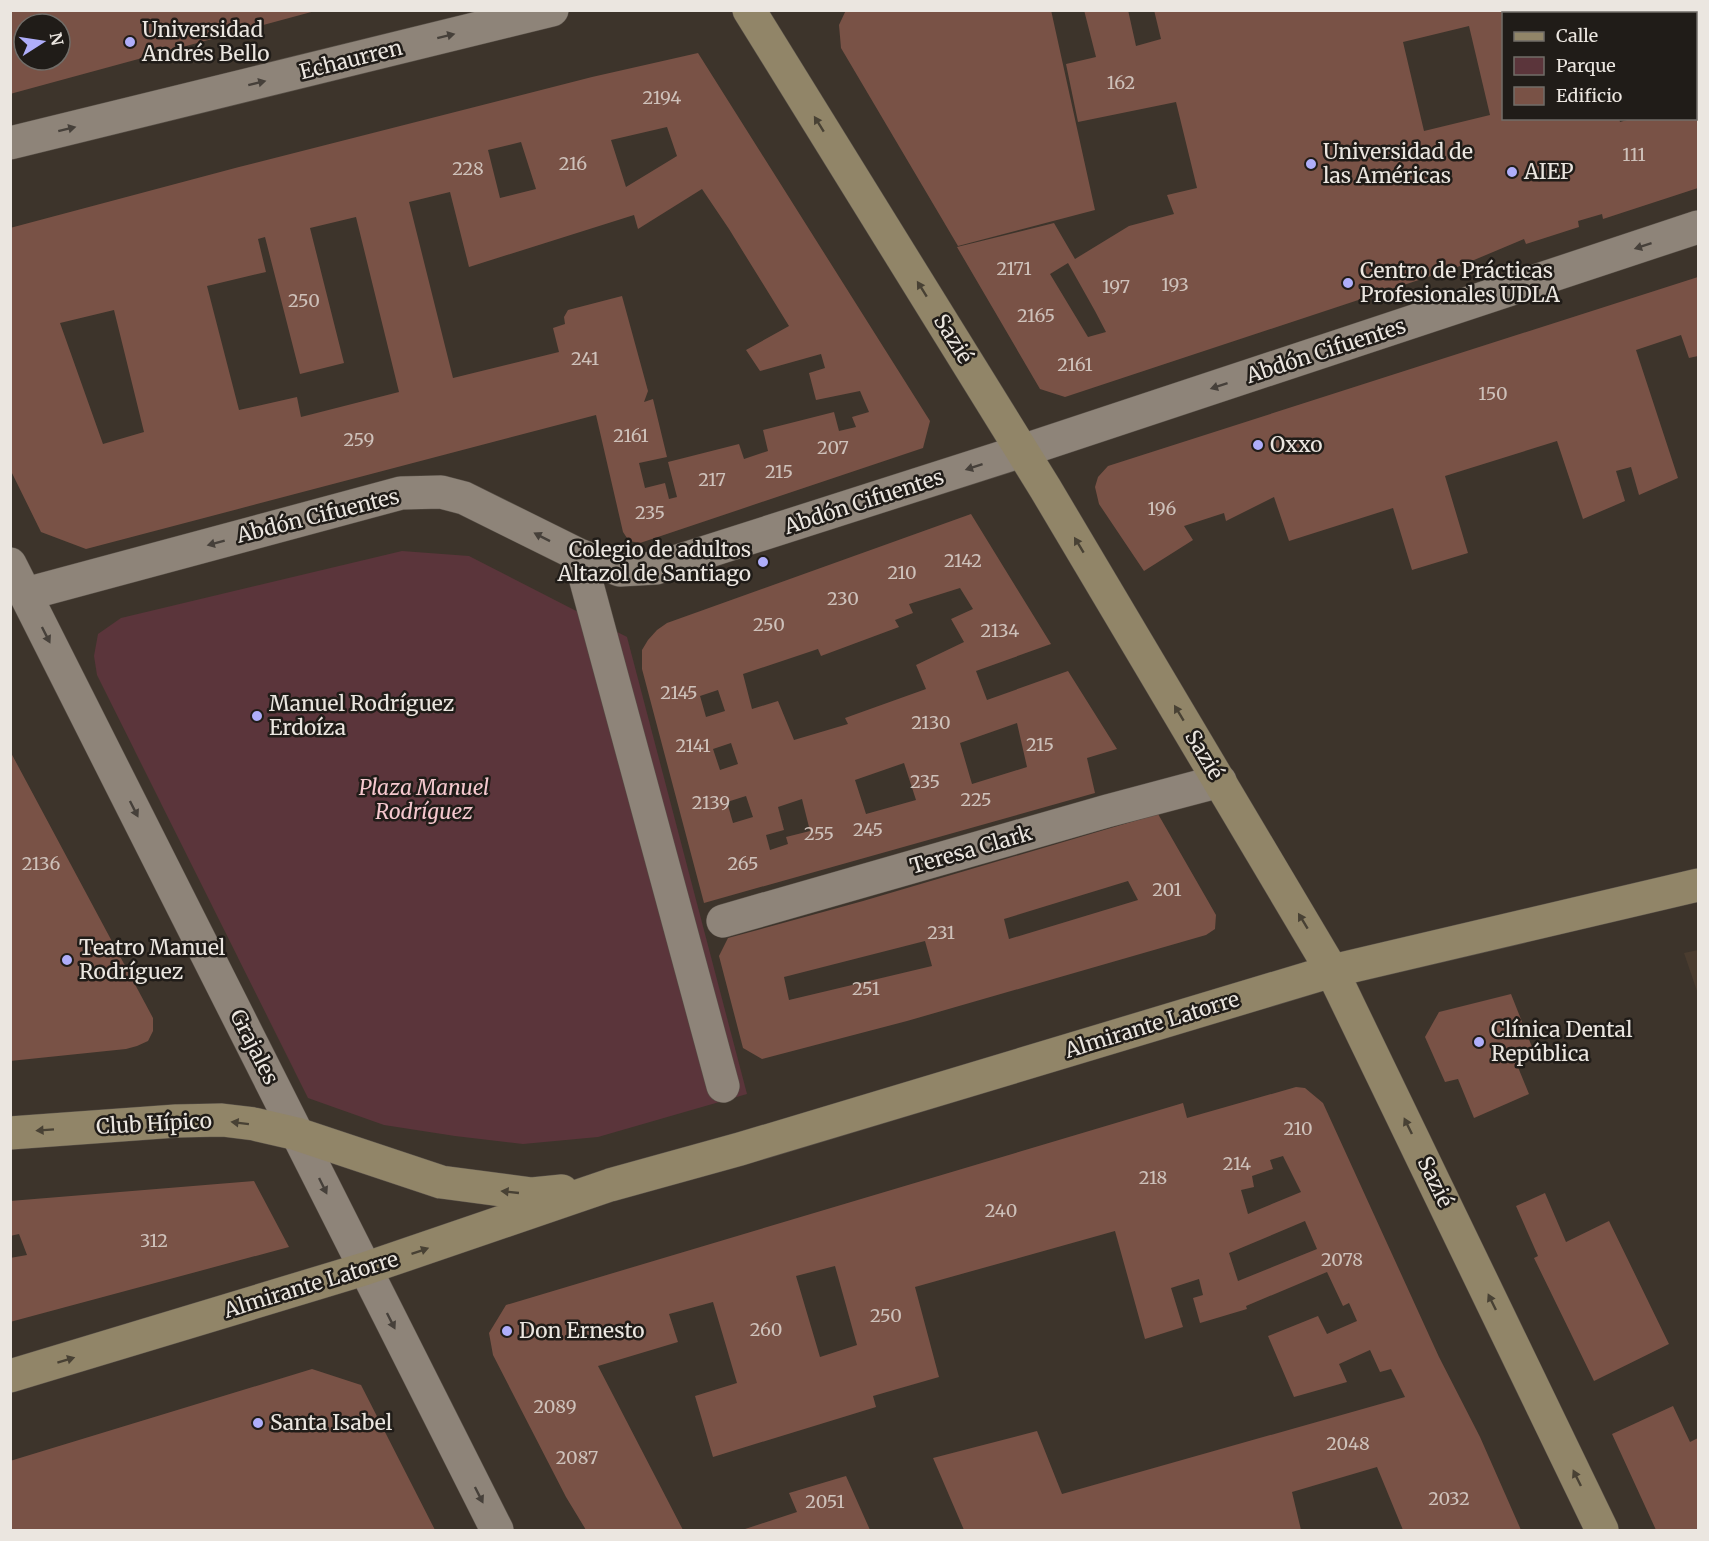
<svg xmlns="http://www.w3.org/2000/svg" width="1709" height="1541" viewBox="0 0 1709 1541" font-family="Merriweather,serif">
	<rect width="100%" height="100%" fill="#3d342b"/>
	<path fill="#4a3c2f" d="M1698,950V994L1684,953Z"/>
	<path fill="#5b353b" d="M402,551L469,556L627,637L747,1094L598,1137L523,1144L455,1136L384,1125L308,1098L97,675L94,656L98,634L121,618Z"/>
	<path fill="#795246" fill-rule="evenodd" d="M10,10H315V11L10,94ZM24,24H60V60H24Z
		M846,10H1051L1095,210L958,246L841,48L839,25Z
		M1084,10H1128L1136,46L1161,39L1154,10H1466V12L1553,10V14H1503V118H1619L1620,122L1634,118H1696V14H1594L1592,10H1698V188L1603,219L1602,214L1578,221L1579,227L1526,244L1524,239L1455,268L1065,397L1040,389L957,247L1054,223L1075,259L1129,226L1174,214L1167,195L1197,188L1176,102L1078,122L1066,64L1096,57ZM1469,26L1490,115L1424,131L1403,42ZM1068,263L1095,311L1106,332L1088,337L1050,274Z
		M698,53L930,421L923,448L640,543L629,541L623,532L596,415L86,549L41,532L10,469V228L239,167L592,77ZM667,127L677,156L626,187L611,140ZM521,142L536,189L500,198L488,150ZM702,189L729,229L789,326L746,350L760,371L821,354L825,368L809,373L816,400L860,391L869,412L852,417L856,427L839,431L834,412L763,430L768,451L744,459L739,444L668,462L677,497L669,499L665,483L645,488L639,463L667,457L653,399L644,402L648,391L622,296L568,310L564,317L565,324L553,328L559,352L453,378L409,202L450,192L469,267L634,215L638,229ZM356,217L399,392L301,417L297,397L239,410L207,286L266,272L258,239L265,237L300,374L344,363L310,228ZM114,310L144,432L103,444L60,323Z
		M1698,277V356L1689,358L1681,335L1636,350L1678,478L1639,495L1631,467L1616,471L1625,501L1583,519L1557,441L1445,476L1468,553L1412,570L1393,508L1289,541L1274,497L1226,521L1224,513L1184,526L1193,540L1144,571L1099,504L1095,487L1098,477L1108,466Z
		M971,514L1051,644L976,671L987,700L1068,671L1117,749L1087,758L1095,793L704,903L642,669V650L648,640L657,630L667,623ZM960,588L973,609L951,619L964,642L916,665L926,689L845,718L848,724L794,740L778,701L752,709L743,674L818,649L821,656L899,627L895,620L913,613L909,604ZM718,690L725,711L706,717L700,696ZM1017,723L1027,767L972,784L960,743ZM731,743L738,764L720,770L713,749ZM904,763L916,800L866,814L855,780ZM746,796L753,817L733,823L727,802ZM802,799L810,831L786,837L788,844L770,850L766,835L784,830L778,807Z
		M10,751L153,1018V1031L148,1041L137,1046L126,1049L10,1061Z
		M1158,814L1216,915L1215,929L1206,935L907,1021L762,1059L743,1048L719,956L728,938L863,901ZM1128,881L1138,900L1009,939L1004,919ZM925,941L932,966L789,1000L784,977Z
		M1511,994L1532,1047L1513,1055L1529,1094L1474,1118L1458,1079L1445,1082L1425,1037L1439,1012Z
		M1296,1087L1305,1088L1323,1103L1439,1357L1480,1437L1521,1530H1403L1377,1467L1292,1492L1301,1530H964L933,1458L1037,1431L1062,1494L1405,1397L1391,1369L1380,1372L1370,1350L1339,1364L1347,1382L1294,1397L1268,1336L1318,1316L1327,1334L1357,1321L1349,1303L1343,1306L1327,1272L1246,1306L1247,1309L1200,1323L1193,1298L1203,1295L1199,1279L1171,1288L1183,1327L1145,1339L1115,1231L915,1287L939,1377L873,1396L876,1407L713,1457L695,1396L737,1383L713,1302L669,1314L678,1342L598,1366L683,1530H586L566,1497L493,1355L489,1333L506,1305L1183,1103L1187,1118ZM1283,1156L1301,1192L1248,1214L1241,1190L1254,1187L1252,1176L1273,1169L1270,1160ZM1305,1221L1317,1249L1238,1281L1229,1253ZM835,1266L857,1345L820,1357L796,1276Z
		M254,1181L289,1247L10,1322V1258L27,1255L19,1234L10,1236V1201Z
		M1545,1193L1566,1242L1609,1221L1669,1344L1594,1381L1534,1258L1538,1256L1516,1206Z
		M312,1369L361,1385L435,1530H10V1461Z
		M1673,1406L1690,1442L1698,1438V1530H1656L1612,1434Z
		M846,1476L870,1530H742L797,1512L789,1493Z"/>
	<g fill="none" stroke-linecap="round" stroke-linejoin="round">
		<g stroke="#585048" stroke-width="34">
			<path id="street" d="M10,143L552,10
				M579,555L723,1086
				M10,564L497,1530
				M26,594L401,493L441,492L464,498L579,555L620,570L656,568L1022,451L1698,227
				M723,921L1107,811L1220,781"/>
		</g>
		<g stroke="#585048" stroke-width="34">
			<path id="secondary" d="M749,10L1045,488L1332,971L1602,1530
				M10,1133L176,1121L222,1120L254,1124L297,1134L441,1182L532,1194L562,1191
				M10,1376L364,1269L610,1185L740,1149L1332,971L1698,885"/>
		</g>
		<use href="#street" stroke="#8e8479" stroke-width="33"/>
		<use href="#secondary" stroke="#918568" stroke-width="33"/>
	</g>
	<defs><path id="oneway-solid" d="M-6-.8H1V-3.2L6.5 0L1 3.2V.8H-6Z" transform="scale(1.5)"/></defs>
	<g fill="#46403a">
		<use href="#oneway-solid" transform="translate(446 36) rotate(-14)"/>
		<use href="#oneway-solid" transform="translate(257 83) rotate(-14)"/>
		<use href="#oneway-solid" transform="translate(67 129) rotate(-14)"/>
		<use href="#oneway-solid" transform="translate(1643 246) rotate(162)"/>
		<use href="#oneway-solid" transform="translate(1219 386) rotate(162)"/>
		<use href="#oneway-solid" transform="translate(974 467) rotate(162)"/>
		<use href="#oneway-solid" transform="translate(542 537) rotate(-153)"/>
		<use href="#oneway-solid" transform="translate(216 543) rotate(165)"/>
		<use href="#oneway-solid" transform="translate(46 635) rotate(63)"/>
		<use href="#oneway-solid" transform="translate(134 809) rotate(63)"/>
		<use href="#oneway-solid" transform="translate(323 1186) rotate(64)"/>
		<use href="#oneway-solid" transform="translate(391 1321) rotate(63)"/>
		<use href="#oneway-solid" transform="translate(479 1495) rotate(63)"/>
	</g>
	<g fill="#484134">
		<use href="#oneway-solid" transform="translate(819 124) rotate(-122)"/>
		<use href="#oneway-solid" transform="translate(922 289) rotate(-122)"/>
		<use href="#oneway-solid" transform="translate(1079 545) rotate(-121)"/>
		<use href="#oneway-solid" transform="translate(1179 713) rotate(-121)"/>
		<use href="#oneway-solid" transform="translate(1303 921) rotate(-121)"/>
		<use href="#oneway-solid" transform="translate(240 1123) rotate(-173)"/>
		<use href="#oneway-solid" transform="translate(1408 1126) rotate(-116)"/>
		<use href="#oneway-solid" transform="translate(45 1130) rotate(176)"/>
		<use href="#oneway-solid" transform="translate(510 1192) rotate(-174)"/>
		<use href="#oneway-solid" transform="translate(420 1251) rotate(-19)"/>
		<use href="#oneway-solid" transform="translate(1492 1302) rotate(-116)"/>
		<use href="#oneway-solid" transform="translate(66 1360) rotate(-17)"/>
		<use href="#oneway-solid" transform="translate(1577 1478) rotate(-116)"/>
	</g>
	<g fill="#afaefa" stroke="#201c18" stroke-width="2">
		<circle cx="130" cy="42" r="6"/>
		<circle cx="1311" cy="164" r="6"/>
		<circle cx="1512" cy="172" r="6"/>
		<circle cx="1348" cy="283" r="6"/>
		<circle cx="1258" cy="445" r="6"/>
		<circle cx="763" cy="562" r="6"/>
		<circle cx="257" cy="716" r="6"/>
		<circle cx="67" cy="960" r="6"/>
		<circle cx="1479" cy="1042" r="6"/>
		<circle cx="507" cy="1331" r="6"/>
		<circle cx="258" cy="1423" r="6"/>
	</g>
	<g text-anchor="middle" stroke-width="5" stroke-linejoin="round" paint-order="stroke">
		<g font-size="18" fill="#cec1ba">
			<text x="1121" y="89">162</text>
			<text x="662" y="104">2194</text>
			<text x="1634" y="161">111</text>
			<text x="573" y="170">216</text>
			<text x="468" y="175">228</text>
			<text x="1014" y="275">2171</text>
			<text x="1175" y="291">193</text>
			<text x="1116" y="293">197</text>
			<text x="304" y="307">250</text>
			<text x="1036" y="322">2165</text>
			<text x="585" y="365">241</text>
			<text x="1075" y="371">2161</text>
			<text x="1493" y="400">150</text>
			<text x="631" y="442">2161</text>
			<text x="359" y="446">259</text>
			<text x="833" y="454">207</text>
			<text x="779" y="478">215</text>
			<text x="712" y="486">217</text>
			<text x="1162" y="515">196</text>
			<text x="650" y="519">235</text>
			<text x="963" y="567">2142</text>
			<text x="902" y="579">210</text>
			<text x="843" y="605">230</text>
			<text x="769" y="631">250</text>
			<text x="1000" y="637">2134</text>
			<text x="679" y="699">2145</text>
			<text x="931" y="729">2130</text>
			<text x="1040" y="751">215</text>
			<text x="693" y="752">2141</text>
			<text x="925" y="788">235</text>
			<text x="976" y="806">225</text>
			<text x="711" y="809">2139</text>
			<text x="868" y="836">245</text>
			<text x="819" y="840">255</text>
			<text x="41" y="870">2136</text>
			<text x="743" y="870">265</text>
			<text x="1167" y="896">201</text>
			<text x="941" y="939">231</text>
			<text x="866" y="995">251</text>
			<text x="1298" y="1135">210</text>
			<text x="1237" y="1170">214</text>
			<text x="1153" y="1184">218</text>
			<text x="1001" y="1217">240</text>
			<text x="154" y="1247">312</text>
			<text x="1342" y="1266">2078</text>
			<text x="886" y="1322">250</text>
			<text x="766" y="1336">260</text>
			<text x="555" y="1413">2089</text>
			<text x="1348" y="1450">2048</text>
			<text x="577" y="1464">2087</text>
			<text x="1449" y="1505">2032</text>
			<text x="825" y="1508">2051</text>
		</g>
		<g font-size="21" fill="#ebe6e0" stroke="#201c18" text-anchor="start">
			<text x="142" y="37">Universidad<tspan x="142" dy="24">Andrés Bello</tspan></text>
			<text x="1323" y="159">Universidad de<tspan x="1323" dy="24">las Américas</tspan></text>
			<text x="1524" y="179">AIEP</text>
			<text x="1360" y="278">Centro de Prácticas<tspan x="1360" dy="24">Profesionales UDLA</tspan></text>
			<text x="1270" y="452">Oxxo</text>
			<text x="751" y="557" text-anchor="end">Colegio de adultos<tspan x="751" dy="24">Altazol de Santiago</tspan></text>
			<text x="269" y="711">Manuel Rodríguez<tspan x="269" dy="24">Erdoíza</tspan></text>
			<text x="79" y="955">Teatro Manuel<tspan x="79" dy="24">Rodríguez</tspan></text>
			<text x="1491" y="1037">Clínica Dental<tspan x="1491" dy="24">República</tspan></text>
			<text x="519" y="1338">Don Ernesto</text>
			<text x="270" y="1430">Santa Isabel</text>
		</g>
		<g font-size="21" fill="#ebe6e0" stroke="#201c18">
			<text transform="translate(351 60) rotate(-14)" y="7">Echaurren</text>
			<text transform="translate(953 339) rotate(58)" y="7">Sazié</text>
			<text transform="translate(1326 351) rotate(-18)" y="7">Abdón Cifuentes</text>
			<text transform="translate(864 502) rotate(-18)" y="7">Abdón Cifuentes</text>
			<text transform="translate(318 516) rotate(-14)" y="7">Abdón Cifuentes</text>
			<text transform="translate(1204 755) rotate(59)" y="7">Sazié</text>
			<text transform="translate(971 850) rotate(-16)" y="7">Teresa Clark</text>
			<text transform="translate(1152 1025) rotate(-17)" y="7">Almirante Latorre</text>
			<text transform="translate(254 1047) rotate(63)" y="7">Grajales</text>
			<text transform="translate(154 1124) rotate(-3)" y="7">Club Hípico</text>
			<text transform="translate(1435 1182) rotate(64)" y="7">Sazié</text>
			<text transform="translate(311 1285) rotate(-17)" y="7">Almirante Latorre</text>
		</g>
		<g font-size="21" font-style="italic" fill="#f5c8ce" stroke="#201c18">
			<text x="424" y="795">Plaza Manuel<tspan x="424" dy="24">Rodríguez</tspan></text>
		</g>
	</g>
	<rect width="1709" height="1541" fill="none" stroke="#ebe6e0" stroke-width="24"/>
	<rect x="1502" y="12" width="195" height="108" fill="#201c18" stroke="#716d68" stroke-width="1.5"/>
	<rect x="1514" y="32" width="30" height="9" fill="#918568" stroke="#716d68" stroke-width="1.5"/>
	<text x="1556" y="42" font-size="18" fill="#ebe6e0">Calle</text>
	<rect x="1514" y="57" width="30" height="18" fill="#5b353b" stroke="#716d68" stroke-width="1.5"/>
	<text x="1556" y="72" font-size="18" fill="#ebe6e0">Parque</text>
	<rect x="1514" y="87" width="30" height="18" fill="#795246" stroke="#716d68" stroke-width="1.5"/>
	<text x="1556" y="102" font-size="18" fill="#ebe6e0">Edificio</text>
	<g transform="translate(42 42) rotate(78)"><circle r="28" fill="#201c18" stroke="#716d68" stroke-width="1.5"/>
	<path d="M0-4.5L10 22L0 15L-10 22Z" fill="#afaefa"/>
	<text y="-9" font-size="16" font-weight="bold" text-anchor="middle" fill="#ebe6e0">N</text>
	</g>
</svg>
